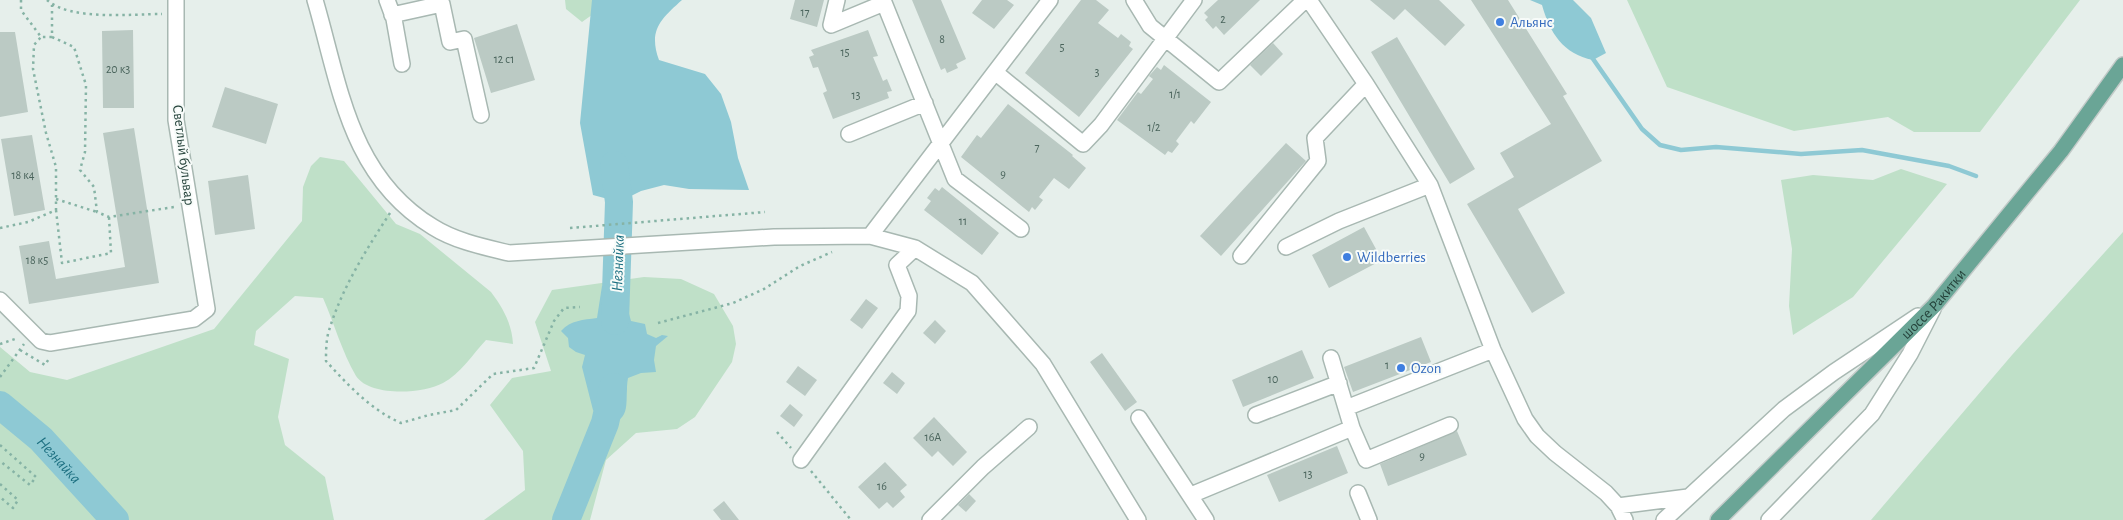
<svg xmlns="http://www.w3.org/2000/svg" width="2123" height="520" viewBox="0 0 2123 520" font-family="'Alegreya Sans',sans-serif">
	<rect width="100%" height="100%" fill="#e6efeb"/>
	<path fill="#bfe0c8" d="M565,0H597L596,12L582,22L566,9Z
		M1627,0H2080L1980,132H1914L1888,117L1794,131L1667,87Z
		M320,157L344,161L396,224L420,234L491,292C503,308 512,324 513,344L486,340C473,354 460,374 443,383C423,394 370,397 356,376C342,352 334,323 323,298L295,296L256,331L254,345L289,359L278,417L285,445L325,477L334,520H0V347L30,372L67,380L214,329L302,221L303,187L311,166Z
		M1901,169L1947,184L1853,297L1793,335L1789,306L1792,249L1781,180L1813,175L1873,180Z
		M2123,232V520H1871L2012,355Z
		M644,277L681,279L714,294L733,326L736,344L732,362L695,417L677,429L636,433L606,460L590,520H484L525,490L523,451L490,405L512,378L551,371L535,322L552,290Z"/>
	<path fill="#8ec9d4" d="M592,0H682C661,19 648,30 659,60L705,74L721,94L731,122L738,158L749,190L689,189L664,185L641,191L619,202L593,195L580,123Z
		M1530,0H1573L1591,18L1606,53L1593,60C1563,54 1550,33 1542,5Z
		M617,284L625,299L631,321L645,324L647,334L656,338L662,335L668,336L656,346L654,360L656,372L641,373L628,378C624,399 634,423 605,423L593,410L582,367L585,355L576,352L569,347L568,338L561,331C571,320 583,320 597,318L602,286Z"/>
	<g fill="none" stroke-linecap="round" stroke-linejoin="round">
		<path stroke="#8ec9d4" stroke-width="4.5" d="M1591,56L1642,129L1660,145L1681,150L1716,147L1801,154L1862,150L1949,166L1976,176"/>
		<g stroke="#8ec9d4" stroke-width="28">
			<path d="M614,165L619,202L615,321"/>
			<path id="s1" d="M0,405L41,439L115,520"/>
			<path d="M566,520L605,423L613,387"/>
		</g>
	</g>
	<path fill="#bbcac4" d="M795,0H824L817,27L790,19Z
		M912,0H941L966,59L956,64L958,68L947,73L945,68L941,70Z
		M982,0H1007L1014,5L994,29L972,13Z
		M1081,0H1096L1109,10L1098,23L1118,38L1121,34L1131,42L1129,46L1133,49L1079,117L1025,73Z
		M1218,0H1260L1224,35L1216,26L1213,29L1205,20L1208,17L1204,13Z
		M1370,0H1439L1465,25L1445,46L1405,9L1394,20Z
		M1471,0H1508L1567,94L1563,96L1602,161L1518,209L1565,293L1532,313L1467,204L1514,177L1500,153L1551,124Z
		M517,24L535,80L491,93L474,38Z
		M133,30L134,108H103L102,31Z
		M868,30L878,56L873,57L883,81L887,79L892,91L887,92L889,98L833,119L823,93L827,91L818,67L813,68L809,57L814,55L811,50Z
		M0,32H15L28,112L0,117Z
		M1397,37L1475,169L1450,184L1371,52Z
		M1273,43L1283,54L1261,76L1250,65Z
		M1164,65L1211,102L1194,124L1191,121L1176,141L1179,144L1172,153L1168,151L1165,155L1117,120L1138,92L1141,94L1153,79L1149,76L1157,67L1161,70Z
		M225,87L278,104L266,144L212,127Z
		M1008,104L1073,155L1072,156L1086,168L1069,189L1054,178L1039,197L1043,200L1035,210L1032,207L1029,212L961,157L977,135L981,138Z
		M134,128L159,283L29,304L19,246L49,241L56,279L125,267L103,133Z
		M32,135L45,210L14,216L1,139Z
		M1286,143L1306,161L1221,256L1200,236Z
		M248,175L255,229L215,235L208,181Z
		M942,187L999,233L982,255L924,210L931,201L927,198L935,188L939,191Z
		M1364,227L1382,260L1329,288L1312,255Z
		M866,299L878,308L862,329L850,320Z
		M935,320L946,331L935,344L923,333Z
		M1421,337L1431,362L1353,392L1344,367Z
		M1302,350L1314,378L1243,407L1232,380Z
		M1102,353L1137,402L1125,411L1090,362Z
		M798,366L817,380L805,396L786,382Z
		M892,372L905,383L897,394L883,383Z
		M790,404L803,415L794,427L780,416Z
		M934,417L967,452L953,466L938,451L932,457L913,438Z
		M1457,431L1467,455L1388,486L1380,464Z
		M1337,446L1348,473L1279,502L1267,475Z
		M885,462L907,485L900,491L905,497L893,508L887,502L879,509L858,487Z
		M969,494L976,501L966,512L958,505Z
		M724,501L739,520H721L713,510Z"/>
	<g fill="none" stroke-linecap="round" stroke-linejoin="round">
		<g stroke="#a8b8b2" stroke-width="18">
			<path id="minor" d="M315,0C340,85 349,176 433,227C455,241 484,247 509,253L774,237L870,236L915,248L972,283L1043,364L1138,520
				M387,0L394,19L402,64
				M837,0L831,25L884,3
				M883,0L955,179L1021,229
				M1134,0L1150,26L1219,82L1305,0
				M1309,0L1366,84L1430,185L1493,350L1525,419L1537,436L1555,453L1606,493L1618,506L1625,520
				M392,15L442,4L450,42L464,39L481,115
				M995,72L1083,144L1101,125L1194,0
				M849,134L925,103
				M870,236L1050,0
				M1286,247L1339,221L1430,185
				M1241,256L1318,161L1315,138L1366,84
				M0,300L41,341L50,343L194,319L207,309L176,120V0
				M1331,358L1352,428L1366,460L1450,425
				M1346,408L1493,350
				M1256,415L1339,383
				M1139,418L1206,520
				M801,460L908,311L909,296L897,265L915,248
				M1358,493L1369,520
				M1191,495L1352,428
				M1618,506L1688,497
				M930,520L983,467L1029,427
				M1664,520L1784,409L1834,372L1918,316
				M1769,520L1872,414L1910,354L1933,309"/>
		</g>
		<g stroke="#c2cac8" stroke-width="18">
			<g id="major">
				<path id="s2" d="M1718,520L1934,306L2061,151L2123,65"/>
			</g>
		</g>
		<path stroke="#86b3a5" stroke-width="2.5" stroke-dasharray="2.5 4" stroke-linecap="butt" d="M21,0V10L41,37H52V5
			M47,0C71,21 131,14 162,14
			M52,37L74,47L86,85L85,152L80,170L94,187L97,212L109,217L174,207
			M56,199L97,212
			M56,210L62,263L111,253L109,217
			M390,213C366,250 340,291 328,334C326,343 326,353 326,361C348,385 371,410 401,423L429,415L456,410L493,374L534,368L554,321L564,308L580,307
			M0,228L28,222L56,210V167L46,133L33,69L34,45L41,37
			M570,228L765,212
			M658,323L733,303L764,289L800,266L832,252
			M0,344L18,338
			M20,350L45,365L50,357
			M0,377L24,344
			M777,432L791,448
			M0,445L36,477L30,485L0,461
			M811,471L851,520
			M0,484L18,500L13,508L0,497"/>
		<use href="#minor" stroke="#fff" stroke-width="15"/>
		<use href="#major" stroke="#6aa596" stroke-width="15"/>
	</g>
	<g fill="#3f7fe0" stroke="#f7fbf9" stroke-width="2">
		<circle cx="1500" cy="22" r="5"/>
		<circle cx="1347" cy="257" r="5"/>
		<circle cx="1401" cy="368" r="5"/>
	</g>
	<g text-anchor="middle" stroke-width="4" stroke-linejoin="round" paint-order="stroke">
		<g font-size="12" fill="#4a645c">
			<text x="805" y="16">17</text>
			<text x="1223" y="23">2</text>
			<text x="942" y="43">8</text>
			<text x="1062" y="51">5</text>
			<text x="845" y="56">15</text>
			<text x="504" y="63">12 с1</text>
			<text x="118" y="73">20 к3</text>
			<text x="1097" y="76">3</text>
			<text x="1175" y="98">1/1</text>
			<text x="856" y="99">13</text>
			<text x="1154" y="131">1/2</text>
			<text x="1037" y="151">7</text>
			<text x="1003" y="178">9</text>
			<text x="23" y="179">18 к4</text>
			<text x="963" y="225">11</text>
			<text x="37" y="264">18 к5</text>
			<text x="1387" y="369">1</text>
			<text x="1273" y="383">10</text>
			<text x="933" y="441">16А</text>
			<text x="1422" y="460">9</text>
			<text x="1308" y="478">13</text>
			<text x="882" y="490">16</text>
		</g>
		<g font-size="15" fill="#366cbe" stroke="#f7fbf9" text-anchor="start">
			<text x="1510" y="27">Альянс</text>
			<text x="1357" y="262">Wildberries</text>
			<text x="1411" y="373">Ozon</text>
		</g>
		<g font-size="15" fill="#24423a" stroke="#f7fbf9">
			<text transform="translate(184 155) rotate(83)" y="5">Светлый бульвар</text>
			<text dy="5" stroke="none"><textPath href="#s2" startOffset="305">шоссе Ракитки</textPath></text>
		</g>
		<g font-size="16" font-style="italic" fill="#1c6f80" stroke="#f7fbf9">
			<text transform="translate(617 263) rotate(-88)" y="6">Незнайка</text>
			<text dy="6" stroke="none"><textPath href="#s1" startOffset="81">Незнайка</textPath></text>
		</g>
	</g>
</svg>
